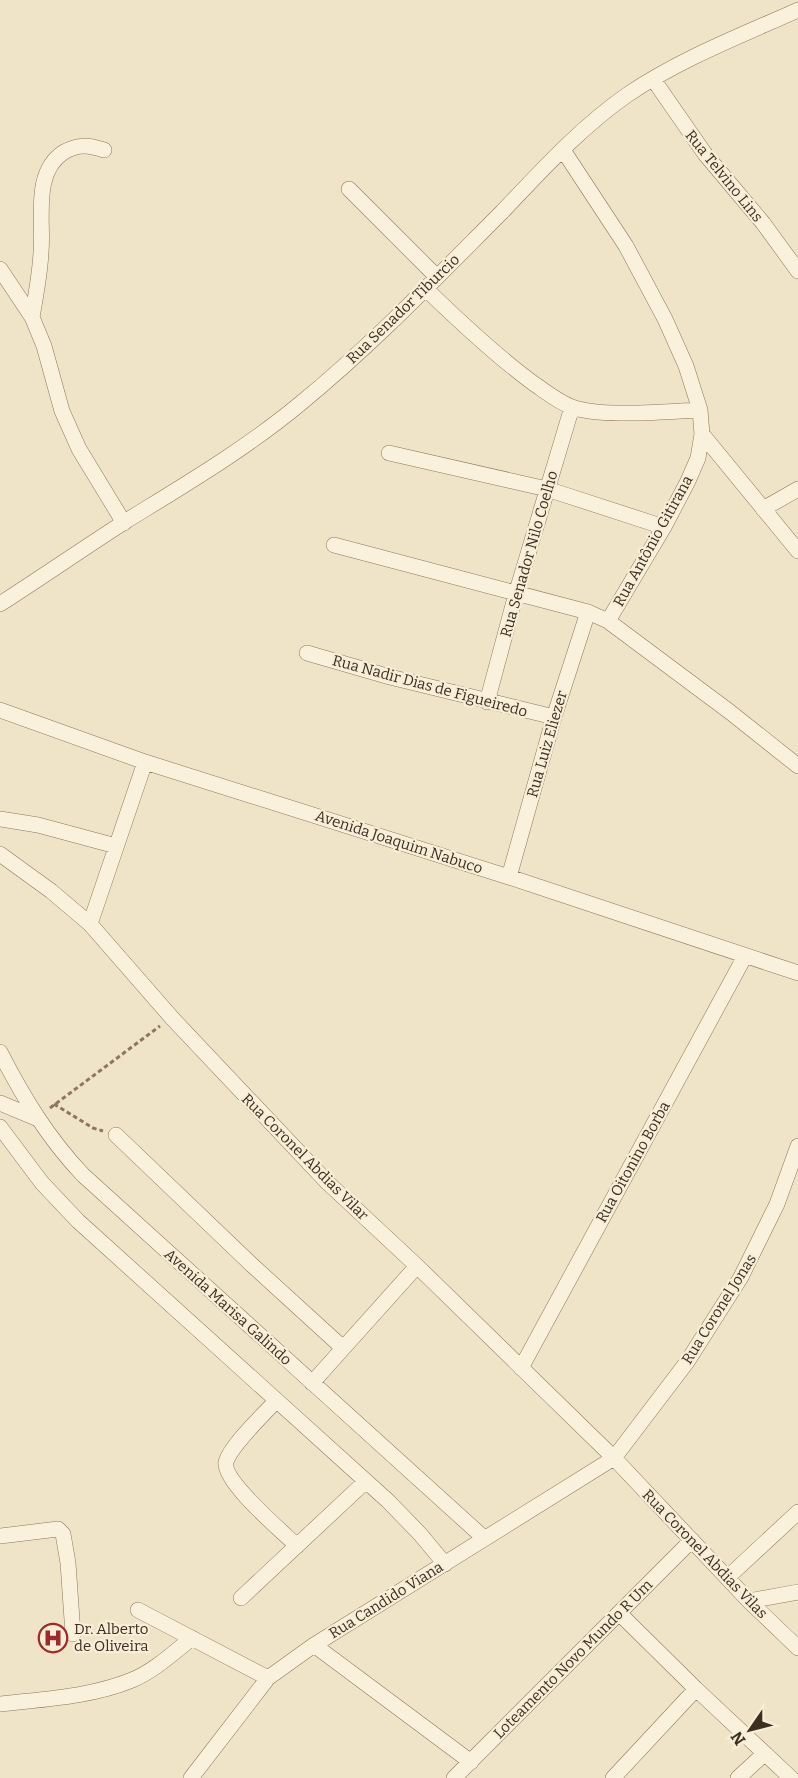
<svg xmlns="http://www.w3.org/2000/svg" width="798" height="1778" viewBox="0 0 798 1778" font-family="Bitter,serif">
	<rect width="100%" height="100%" fill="#f0e4c8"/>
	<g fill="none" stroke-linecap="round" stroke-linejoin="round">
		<g stroke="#8d765c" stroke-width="16">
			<path id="minor" d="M653,79L705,154L763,223L798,271
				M563,150L626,246L665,319L686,366L700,410L702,434L698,458L688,481L664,527L608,621
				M349,189L437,277
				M0,269L32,317L44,346L62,411L79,449L124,523
				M426,289C460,322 495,355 533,383C545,391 558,402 572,407C601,418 668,411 700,410
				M32,317C36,295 40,274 41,252C44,221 32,172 64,152C79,144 88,145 104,150
				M702,434L798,551
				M389,453L547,489L664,527
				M763,509L798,489
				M334,545L588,612L608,621L730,712L798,766
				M0,604C42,577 84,548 126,521C186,484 247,448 301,403C373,344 437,277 502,212C541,171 580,128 627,95C680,59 740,36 798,10
				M307,653L390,677L554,717
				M487,702L516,594L572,407
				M0,710L145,762L509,877L798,973
				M0,819L38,825L116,846
				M0,854L51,891L90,924L172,1018L327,1182L417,1266L614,1458L749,1601L798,1648
				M509,877L554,717L588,612
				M90,924L145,762
				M0,1052C23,1097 48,1138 83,1175L484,1538
				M0,1103L36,1118
				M0,1127L42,1183L78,1221L388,1501L420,1534L445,1564
				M116,1135L252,1265L343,1348
				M521,1368L745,956
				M312,1383L417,1266
				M276,1401C263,1415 231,1445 226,1462C222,1481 283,1532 297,1546
				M0,1536L58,1529L63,1534L68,1563L73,1634
				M727,1578L798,1512
				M241,1598L365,1482
				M749,1601L798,1592
				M138,1610L268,1678
				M619,1613L696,1689L791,1778
				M314,1645L471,1762
				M0,1704C43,1699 91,1697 132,1680C154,1671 173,1653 192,1638
				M191,1778L268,1678L314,1645L614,1458L687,1362L741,1277L777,1204L798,1146
				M454,1778L692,1540
				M613,1778L696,1689
				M738,1778L764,1754"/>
		</g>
		<path stroke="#8d765c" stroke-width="3" stroke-dasharray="4.5 3" stroke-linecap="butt" d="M54,1104L93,1128L103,1131
			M50,1108L160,1026"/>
		<use href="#minor" stroke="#faf1dc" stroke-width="15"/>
	</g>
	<defs>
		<g id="hospital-ring" transform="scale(1.5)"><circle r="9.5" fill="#f7eed8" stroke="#9e2a2b" stroke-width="1.5"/><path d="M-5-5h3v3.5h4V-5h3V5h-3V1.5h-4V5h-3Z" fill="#9e2a2b"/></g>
	</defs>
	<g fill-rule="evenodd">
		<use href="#hospital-ring" x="53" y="1638"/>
	</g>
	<g text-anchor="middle" stroke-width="4.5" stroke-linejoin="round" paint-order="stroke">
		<g font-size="15" fill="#3d2e20" stroke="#f7eed8">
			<text transform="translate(724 176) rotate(51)" y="5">Rua Telvino Lins</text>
			<text transform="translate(403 309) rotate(-44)" y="5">Rua Senador Tiburcio</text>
			<text transform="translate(653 541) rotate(-61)" y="5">Rua Antônio Gitirana</text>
			<text transform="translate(529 554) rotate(-74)" y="5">Rua Senador Nilo Coelho</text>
			<text transform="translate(430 686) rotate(15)" y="5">Rua Nadir Dias de Figueiredo</text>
			<text transform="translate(547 744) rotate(-74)" y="5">Rua Luiz Eliezer</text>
			<text transform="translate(399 842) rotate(18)" y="5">Avenida Joaquim Nabuco</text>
			<text transform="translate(305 1157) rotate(45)" y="5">Rua Coronel Abdias Vilar</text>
			<text transform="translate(633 1162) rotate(-61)" y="5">Rua Oitonino Borba</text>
			<text transform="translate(228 1307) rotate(42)" y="5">Avenida Marisa Galindo</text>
			<text transform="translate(719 1309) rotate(-58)" y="5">Rua Coronel Jonas</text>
			<text transform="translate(705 1554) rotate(46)" y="5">Rua Coronel Abdias Vilas</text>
			<text transform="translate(386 1600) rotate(-32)" y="5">Rua Candido Viana</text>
			<text transform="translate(573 1659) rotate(-45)" y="5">Loteamento Novo Mundo R Um</text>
		</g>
		<g font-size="15" fill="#3d2e20" stroke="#f7eed8" text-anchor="start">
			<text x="74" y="1634">Dr. Alberto<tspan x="74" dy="17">de Oliveira</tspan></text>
		</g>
	</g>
	<g transform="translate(750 1730) rotate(235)" stroke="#f7eed8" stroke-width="4.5" paint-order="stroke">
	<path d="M0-4.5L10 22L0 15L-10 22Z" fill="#3d2e20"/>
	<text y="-9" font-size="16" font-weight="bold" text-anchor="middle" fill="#3d2e20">N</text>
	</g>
</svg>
